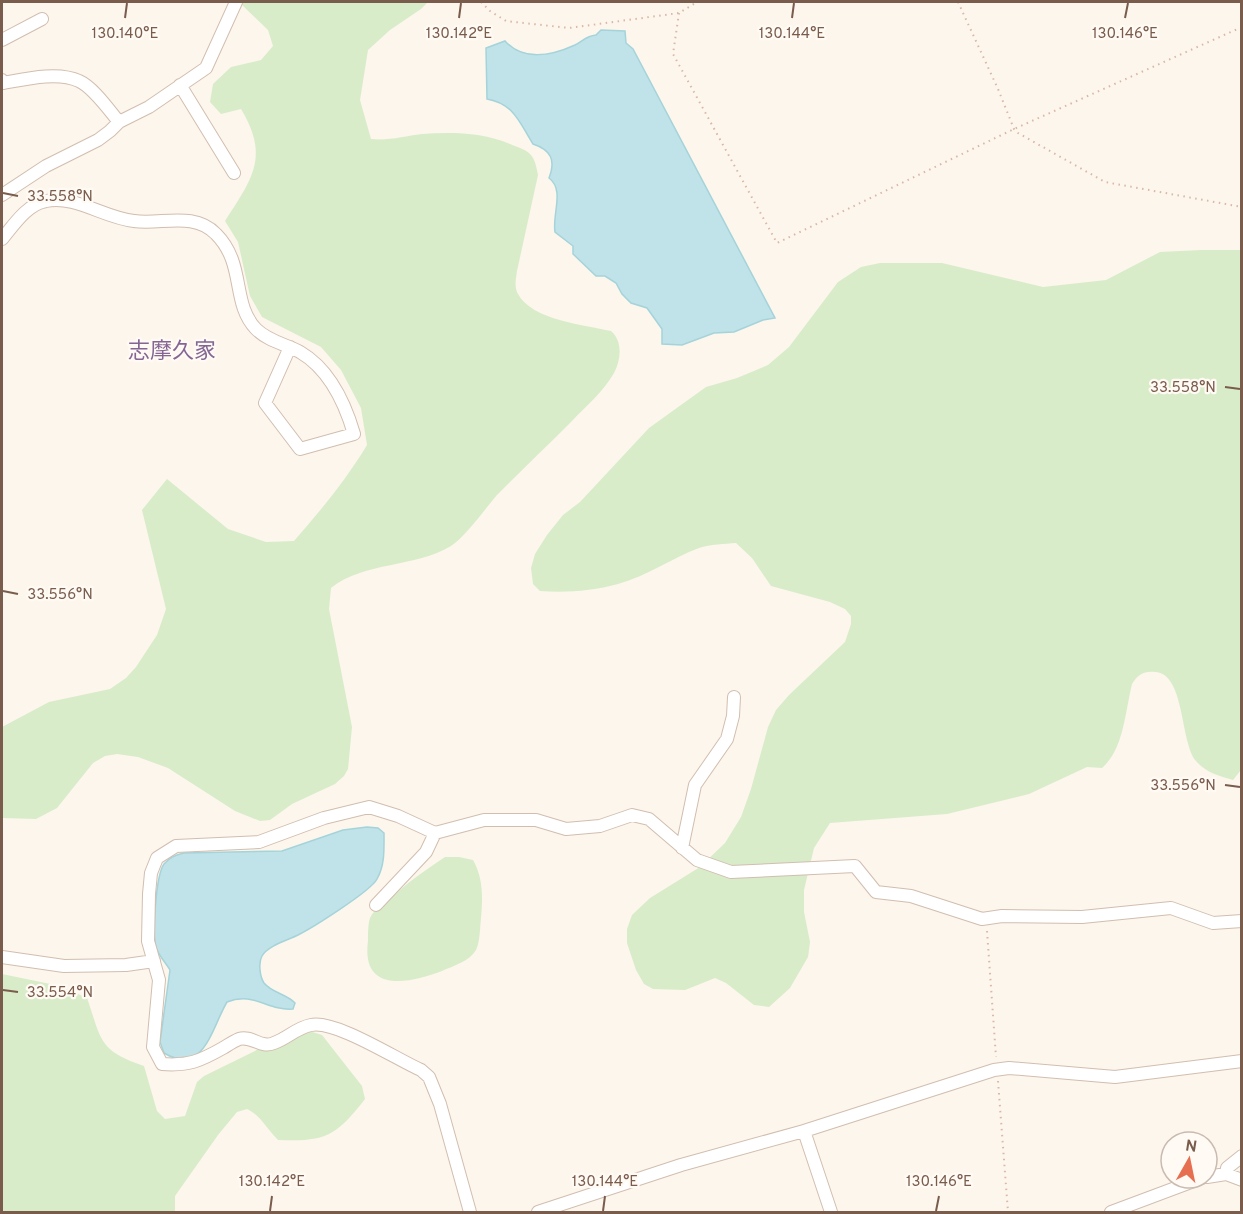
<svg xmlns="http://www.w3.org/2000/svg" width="1243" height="1214" viewBox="0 0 1243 1214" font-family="Overpass,'Noto Sans JP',sans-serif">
	<rect width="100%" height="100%" fill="#fdf6ec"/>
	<path fill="#d8ecc9" d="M239,2H428L421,9L390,30L368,50L360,100L371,139C389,141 405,136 422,134C451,132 482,132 510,144C530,152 534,152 538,175L517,271C516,278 514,287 518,294C532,320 584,325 611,331C623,341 621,360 614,373C604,391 586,406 572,421C547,446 522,470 497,495C485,509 465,537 451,546C415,568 365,561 331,588L329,609L352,727L348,769L344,776L335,784L292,804L270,820L260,821L235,811L168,768L138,757L117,754L105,756L93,763L57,808L36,819L2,818V727L49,702L110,689L126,678L136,667L157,635L166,609L142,510L167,479L228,529L266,542L294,541C321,510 346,480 367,445L361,408L341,370L321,347L262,317L250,296L238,242L225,221C252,179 270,157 241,109L221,114L210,102L213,84L231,67L261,60L273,46L268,30Z
		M1201,250H1241V770L1233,780C1219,776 1205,772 1196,761C1180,742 1185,673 1155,672C1143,671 1138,675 1132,684C1125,712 1124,749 1102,768L1087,767L1029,794L947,814L830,823L814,848L804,890V912L810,942L808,957L790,988L769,1007L754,1005L726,983L715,978L685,990L653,989L644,984L636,970L627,943V929L632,915L650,898L700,867L725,843L741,817L751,789L768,727L776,710L789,695L845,642L851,624V616L845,609L830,602L771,586L752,558L736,543C725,544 710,544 699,548C672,558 647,576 618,584C593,591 565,593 540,591L533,584L531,568L535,554L547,535L563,515L580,502L649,428L706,387L737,378L768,365L789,347L838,282L861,267L880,263H942L1043,287L1106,280L1160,252Z
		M445,857H459L473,860C483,877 483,898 481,918C480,927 480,942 476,950C470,961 453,966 442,971C408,984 361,993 368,941C368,934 368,924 370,918C373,911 381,906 387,902C405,884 424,871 445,857Z
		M2,974L60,986L87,998C102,1041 98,1050 144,1066L157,1111L165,1119L185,1116L197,1082L204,1076L255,1051L283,1031L306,1030L322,1035L362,1086L365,1099C336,1136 326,1142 278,1140C267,1129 260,1115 247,1109L237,1112L218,1135L175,1196V1212H2Z"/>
	<path fill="#bfe3e8" stroke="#a5d3da" stroke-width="1.5" d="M601,30L625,31L626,43L633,49L775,318L763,320L734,332L714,333L682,345L662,344V329L647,308L631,303L622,294L616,283L605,276H596L573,254V246L555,232C552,214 565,190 549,178C556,160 551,150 533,144C520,124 515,104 487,99L486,48L505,41C523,61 551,56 575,45C583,41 586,36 596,35Z
		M367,827L378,828L384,833C384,849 385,865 377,879C371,891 312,928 298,935C288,940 267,946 262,956C258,963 260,977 264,983C272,993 287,994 295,1003L293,1009C267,1011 254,991 227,1002C212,1027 204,1077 164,1053L160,1042L170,970C166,963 158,955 156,947C152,933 156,875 164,864C170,857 176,855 184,853L282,851L343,830Z"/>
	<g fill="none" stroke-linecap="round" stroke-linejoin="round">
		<g stroke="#d1beb0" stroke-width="14">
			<path id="minor" d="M2,40L42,19
				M2,80L3,83C25,79 58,71 79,81C93,87 109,110 119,122
				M180,85L234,173
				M2,195L46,166L98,140L110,131L119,122L149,107L206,68L236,2
				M2,239C13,226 27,204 46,201C76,195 104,218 134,221C161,225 194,211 216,234C246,264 231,303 256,329C268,341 285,344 300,352C329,369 345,403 354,434L300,449L265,403L290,347
				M682,848L695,785L727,739L733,716L734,697
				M376,905L426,852L435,833
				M2,957L64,966L126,965L154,961
				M804,1131L831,1212
				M1226,1174L1227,1168L1242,1156
				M1207,1177L1226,1174L1242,1180
				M470,1212L440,1104L429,1077L421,1070C396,1059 336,1020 311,1025C296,1028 288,1038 274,1043C261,1049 252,1035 239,1039C234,1041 228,1045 223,1048C200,1061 189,1066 162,1064L153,1047L159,980L148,941L149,894L151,873L157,858L176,846L259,842L324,818L369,807L398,816L435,833L484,820H536L566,829L600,826L632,815L649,819L697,860L731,872L855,866L876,892L911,896L982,919L1002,916L1082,917L1171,908L1213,923L1242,921
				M538,1212L681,1165L804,1131L994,1070L1009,1068L1115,1077L1242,1061
				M1111,1212L1202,1178"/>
		</g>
		<path stroke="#d9b8a5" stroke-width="2" stroke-dasharray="1.5 4.5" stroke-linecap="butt" d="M481,2L490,11L506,21L569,28L679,13L697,2
			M958,2L998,89L1014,129L1018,133L1105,182L1242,207
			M679,13L673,54L777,243L1014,129L1242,27
			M987,931L996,1057
			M998,1081L1008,1212"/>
		<use href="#minor" stroke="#fff" stroke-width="12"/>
	</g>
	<path fill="none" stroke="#7a5c4d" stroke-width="2" d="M125,18L127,3M459,18L461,3M792,18L794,3M1125,18L1128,3M3,193L18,196M1225,387L1240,389M3,591L18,594M1225,785L1240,787M3,990L18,992M270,1211L272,1196M603,1211L605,1196M936,1211L939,1196"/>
	<g text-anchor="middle" stroke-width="4.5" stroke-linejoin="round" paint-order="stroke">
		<g font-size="22" fill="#846695" stroke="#fffaf3">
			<text x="172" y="358">志摩久家</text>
		</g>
	</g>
	<g font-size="15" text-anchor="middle" fill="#7a5c4d" stroke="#fffaf3" stroke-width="4.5" stroke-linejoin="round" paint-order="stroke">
		<text x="459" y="38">130.142°E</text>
		<text x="792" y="38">130.144°E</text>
		<text x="1125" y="38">130.146°E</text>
		<text x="125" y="38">130.140°E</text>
		<text x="60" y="201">33.558°N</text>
		<text x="1183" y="392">33.558°N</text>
		<text x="60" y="599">33.556°N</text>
		<text x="1183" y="790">33.556°N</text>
		<text x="60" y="997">33.554°N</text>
		<text x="272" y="1186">130.142°E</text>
		<text x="605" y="1186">130.144°E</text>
		<text x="939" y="1186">130.146°E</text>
	</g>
	<rect width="1243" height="1214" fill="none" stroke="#7a5c4d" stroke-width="6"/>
	<g transform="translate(1189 1160) rotate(9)"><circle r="28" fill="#fffaf3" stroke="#cabbb1" stroke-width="1.5"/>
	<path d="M0-4.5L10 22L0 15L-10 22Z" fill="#e76f51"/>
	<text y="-9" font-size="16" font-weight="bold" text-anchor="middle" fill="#7a5c4d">N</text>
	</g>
</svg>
